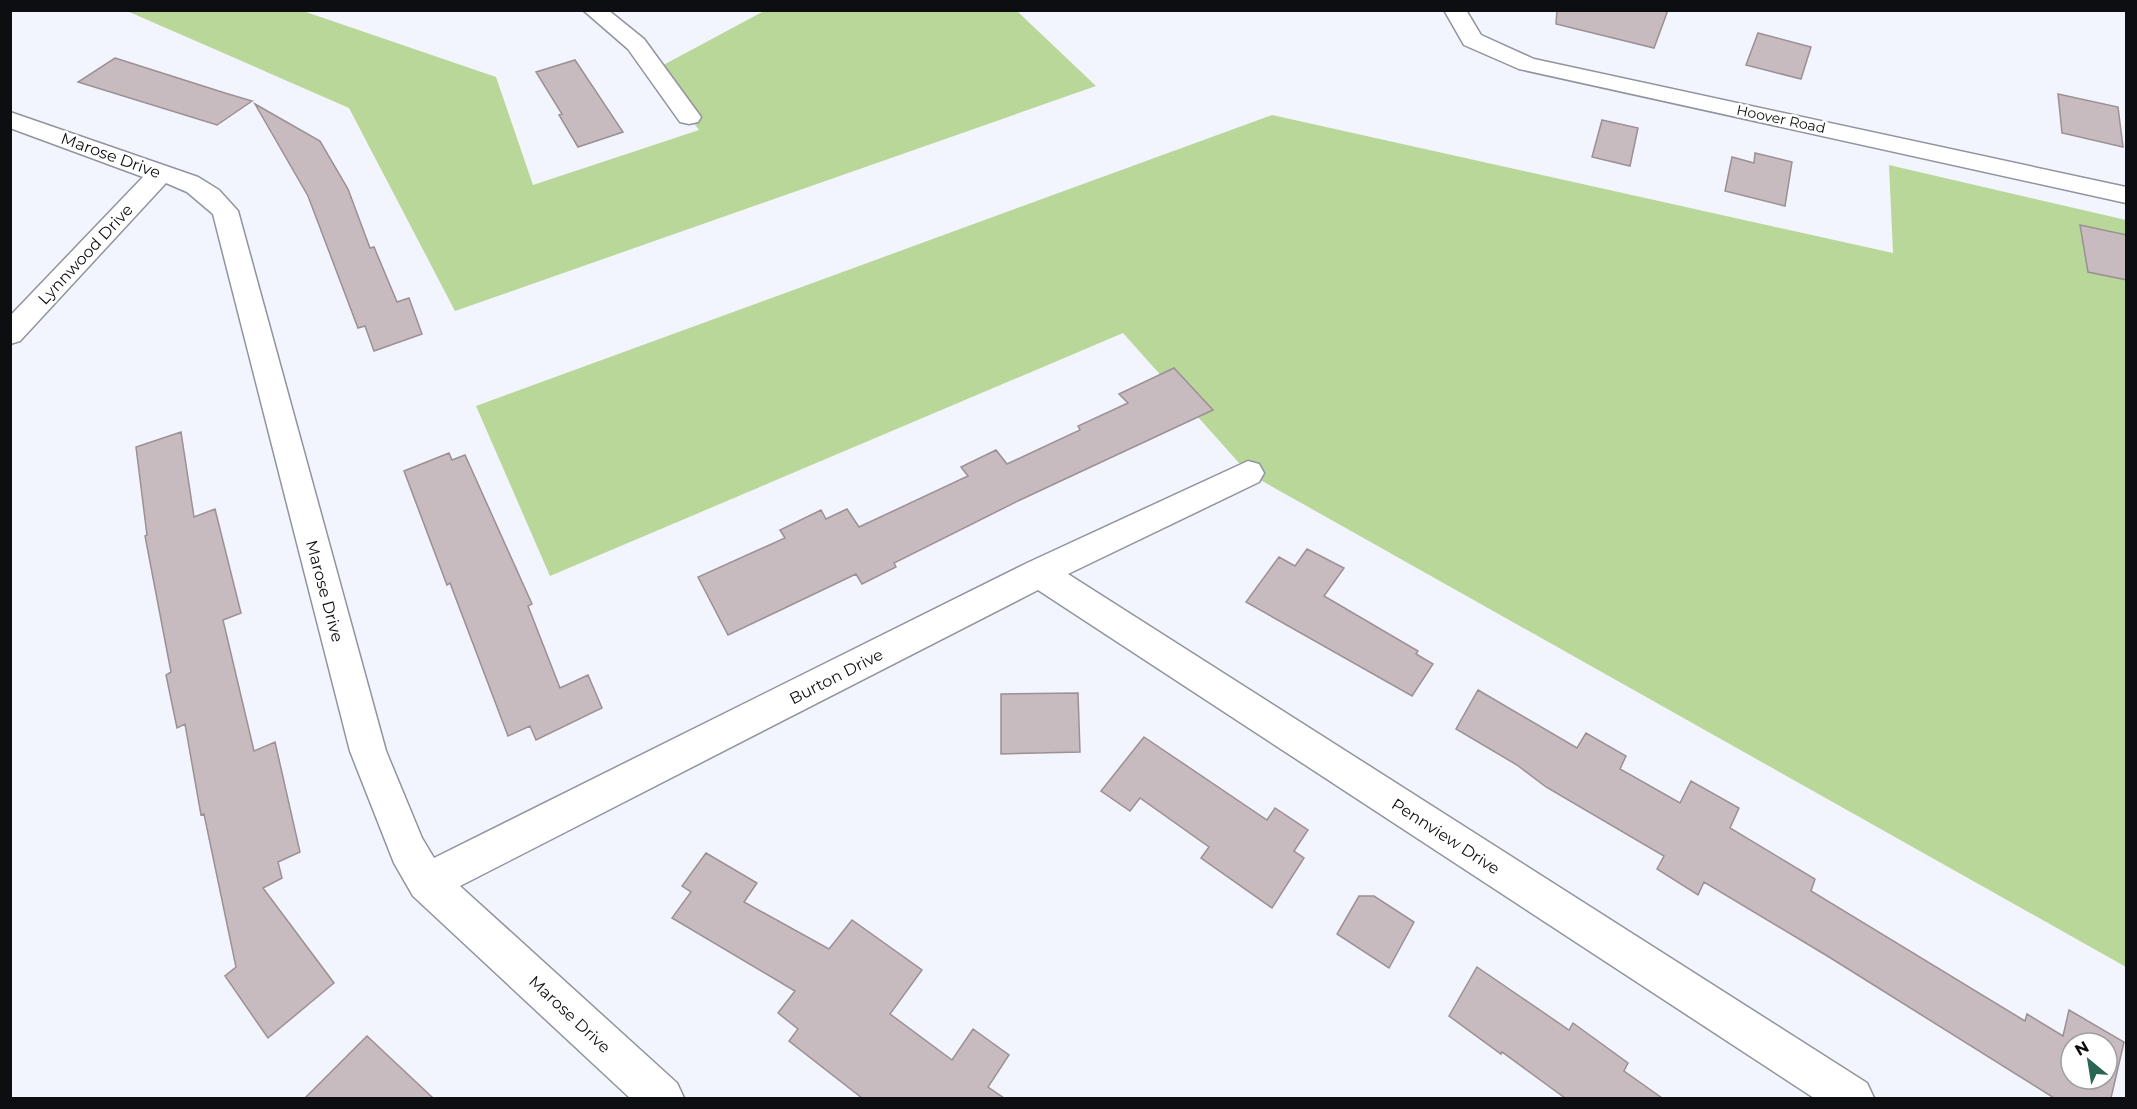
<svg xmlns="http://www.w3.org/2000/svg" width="2137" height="1109" viewBox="0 0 2137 1109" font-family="Montserrat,sans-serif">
	<rect width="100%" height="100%" fill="#f2f5fe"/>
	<path fill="#b8d798" d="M127,11H303L496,77L533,185L699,130L654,70L764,11H1017L1096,86L455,311L349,108Z
		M1272,115L1893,253L1889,165L2126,220V967L1248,473L1123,333L550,576L476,406Z"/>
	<path fill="#c7bbbf" stroke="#9b9093" stroke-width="1.5" fill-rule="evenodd" d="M1557,10H1668L1654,48L1556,24Z
		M1758,33L1811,47L1801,79L1746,65Z
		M115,58L225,93L252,101L217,125L78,82Z
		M575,60L623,132L578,147L559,115L562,114L536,72Z
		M2058,94L2118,107L2123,147L2062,133Z
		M255,104L320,141L348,189L370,248L374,247L397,302L409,298L422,334L374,351L365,326L358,328L308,196Z
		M1602,120L1638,128L1630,166L1592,157Z
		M1755,153L1792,162L1785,206L1725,191L1732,157L1754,163Z
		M2080,225L2127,235V280L2088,272Z
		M1174,368L1213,410L1020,500L894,563L896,567L862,584L856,574L728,635L698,577L785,538L780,530L821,510L826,519L847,509L859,527L968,476L961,467L996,450L1007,464L1080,430L1078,426L1128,403L1119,394Z
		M181,432L194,517L215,509L241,613L223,620L254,751L275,742L300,852L278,862L282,878L263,888L334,983L268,1038L225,976L236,967L204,814L201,815L185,724L177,728L166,675L171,672L145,536L147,535L136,447Z
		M449,453L452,460L465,455L532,604L528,606L560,688L588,675L602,708L536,740L530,726L508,736L450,583L447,585L404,471Z
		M1307,549L1344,568L1324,596L1418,651L1416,654L1433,664L1412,696L1246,602L1279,557L1295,566Z
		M1478,690L1577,748L1586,733L1626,756L1620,769L1680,803L1691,781L1739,808L1730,828L1815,879L1811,891L2025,1021L2027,1014L2063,1036L2069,1010L2124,1042L2111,1098H2054L1829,957L1704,882L1698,895L1657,869L1664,856L1546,787L1517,765L1456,729ZM2071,1043H2107V1079H2071Z
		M1078,693L1080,752L1001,754V694Z
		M1144,737L1267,820L1275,808L1308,830L1294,851L1304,858L1272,908L1201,858L1209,847L1140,798L1130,811L1101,791Z
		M706,853L757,883L744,902L829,949L852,920L922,970L890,1014L952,1060L973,1029L1009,1055L988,1087L1004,1098H862L789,1041L798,1029L778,1013L795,991L672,918L691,892L682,886Z
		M1359,896H1374L1414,922L1389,968L1337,934Z
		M1477,967L1569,1030L1573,1023L1628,1063L1624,1071L1662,1098H1565L1502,1052L1501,1054L1449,1016Z
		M367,1036L433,1098H305Z"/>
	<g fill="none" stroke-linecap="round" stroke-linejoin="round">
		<g stroke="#90949d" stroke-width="3">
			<path id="minor" d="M583,10H608L644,39L701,117L698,122L689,124L680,122L628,49Z
				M1444,10H1466L1481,35L1534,59L2126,187V203L1519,69L1464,45Z
				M10,112L198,177L219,190L238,211L386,751L422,838L434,858L1027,563L1248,461L1259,464L1264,473L1259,482L1068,574L1867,1083L1874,1098H1814L1038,590L460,886L677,1083L684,1098H630L413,896L394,863L350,751L213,214L187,192L166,183L20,341L10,344V316L143,177L10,128Z"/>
		</g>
		<use href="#minor" fill="#fff" fill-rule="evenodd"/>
	</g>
	<g text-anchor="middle" stroke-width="5" stroke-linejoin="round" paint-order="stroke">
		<g font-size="14" fill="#0d0e11" stroke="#fff">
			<text transform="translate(1781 119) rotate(12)" y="5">Hoover Road</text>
		</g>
		<g font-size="16" fill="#0d0e11" stroke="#fff">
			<text transform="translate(111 155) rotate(20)" y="6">Marose Drive</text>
			<text transform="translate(85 254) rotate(-47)" y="6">Lynnwood Drive</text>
			<text transform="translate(325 591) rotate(75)" y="6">Marose Drive</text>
			<text transform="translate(836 676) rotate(-27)" y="6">Burton Drive</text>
			<text transform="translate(1446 836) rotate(33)" y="6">Pennview Drive</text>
			<text transform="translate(570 1014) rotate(43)" y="6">Marose Drive</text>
		</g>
	</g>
	<rect width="2137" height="1109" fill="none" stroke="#0d0e11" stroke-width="24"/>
	<g transform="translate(2089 1061) rotate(330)"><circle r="28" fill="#ffffff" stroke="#9e9fa0" stroke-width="1.5"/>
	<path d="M0-4.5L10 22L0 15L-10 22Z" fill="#296652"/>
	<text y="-9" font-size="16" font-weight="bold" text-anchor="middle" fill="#0d0e11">N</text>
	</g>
</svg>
